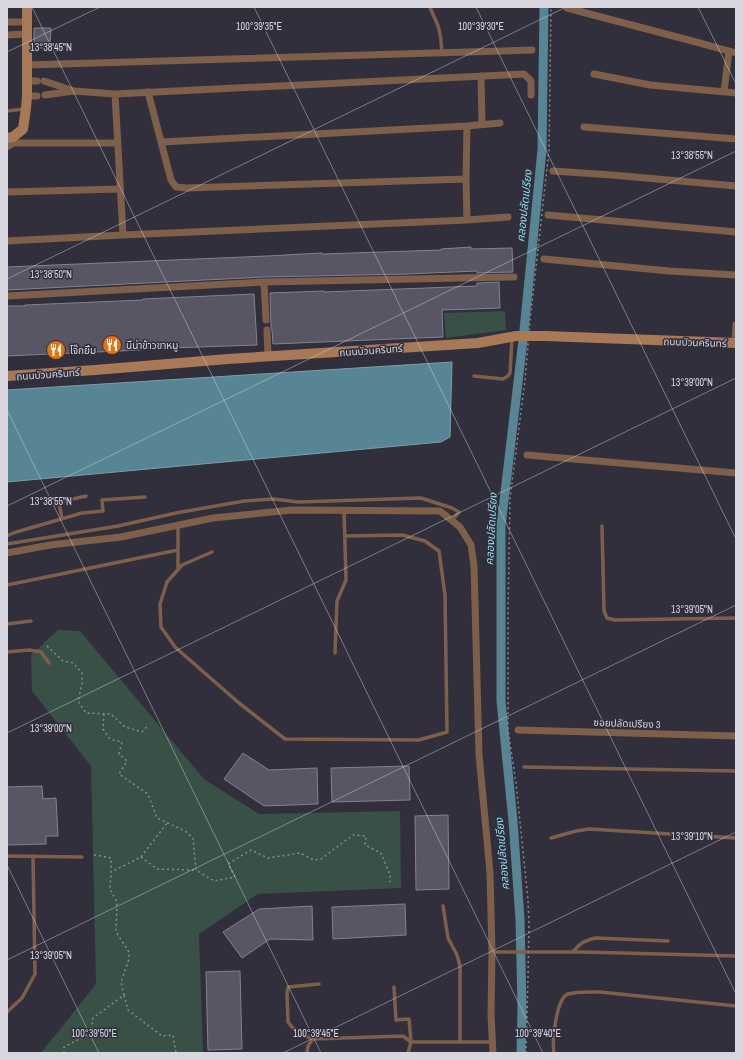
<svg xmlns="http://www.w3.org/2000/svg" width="743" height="1060" viewBox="0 0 743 1060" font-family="'Archivo Narrow','Noto Sans Thai',sans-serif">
	<rect width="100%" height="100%" fill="#312f3c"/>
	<path fill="#385045" d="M505,311L506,330L446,338L444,313Z
		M58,630L80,631L204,779L259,814L400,811L401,888L258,894L199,934L203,1053H41L96,984L91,766L32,691L31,655Z"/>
	<path fill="#578593" stroke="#7e9daa" d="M452,362L450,437L441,442L7,482V390Z"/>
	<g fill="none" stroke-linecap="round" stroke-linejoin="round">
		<path stroke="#578593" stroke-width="9" d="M521,1053L522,1007L520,919L513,821L501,701V526L523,340L542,150L544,7"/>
	</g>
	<path fill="#585564" stroke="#848191" d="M34,28H51L50,48H34Z
		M471,247V249L512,248L513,272L477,273V271L407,274L264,277L7,290V267L267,256L322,253V254L441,250V249Z
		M499,282L500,308L442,310L443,337L273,344L272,330L271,327L270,293L324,291V292L477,286V283Z
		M254,294L257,345L141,349V350L7,356V306H25V305L143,300V299Z
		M243,753L269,770L317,768L318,804L264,806L224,779Z
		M409,766L410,800L332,802L331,768Z
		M42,786L43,799L56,798L58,836H46V844L7,845V787Z
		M448,815L449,889L416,890L415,816Z
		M405,904L406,935L333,939L332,907Z
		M312,906L313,940L270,939L242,958L223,932L259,909Z
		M240,971L242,1049L208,1050L206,972Z"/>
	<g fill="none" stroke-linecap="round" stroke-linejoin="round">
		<path stroke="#8b8994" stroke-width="1.5" stroke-dasharray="2 3" stroke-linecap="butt" d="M47,646L63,661L73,663L82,673V684L78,701L86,713L111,714L125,727L142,732L148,725
			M104,714L103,729L110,739L122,742L119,754L127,761L119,774L148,794L157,818L185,831L193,838L196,870L214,881L235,877L228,864L251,850L268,858L300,853L314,860L321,859L353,835L366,836L365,845L381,853L390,875V882
			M94,855L101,856L111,858V872L141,857L167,823
			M141,857L157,869L196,870
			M124,995L128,1010L162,1036L173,1035L176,1053
			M64,1053V1047L91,1033L93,1018L124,995L121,982L129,959V952L116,932L117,902L110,889L111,872"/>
		<path stroke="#7e5f4a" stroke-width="3.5" d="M430,7C432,14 436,19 438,26C441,34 441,43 442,52
			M7,111L24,109
			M474,376L503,379L508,376L510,373L512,338
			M62,519L59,502L86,496
			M178,526V570
			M602,526L604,611L607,618L615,620L736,618
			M7,536L13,533L82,513L103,511L102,500L145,497
			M7,544L118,526L176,513L244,501L274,499L298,502L421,498L452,508L459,512L452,520
			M212,552L182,565L167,582L160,604L161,627L175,647L239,703L285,739L419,740L447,732L445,595L439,551L425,541L402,535L345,536
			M7,585L178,550
			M7,624L31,621
			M7,652L29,650L41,652L49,663
			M335,653L337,601L346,580L344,511
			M524,767L736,771
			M551,838L576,831L589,829L736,838
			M7,856L82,857
			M443,906L448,938L457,955L460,966V1042
			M492,952H584L736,956
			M573,952C580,943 584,941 595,938L668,941
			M394,987L396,1020L409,1019L411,1042
			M7,1012L22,998L35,974L33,856
			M313,1039L300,1034L292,1027L288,1022L287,995L288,987L319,984
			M307,1053L308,1046L313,1039L403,1036L411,1042
			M408,1053L411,1042H492
			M554,1053C552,1042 556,998 568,994C578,991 590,992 600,992L736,1006"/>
		<path stroke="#7e5f4a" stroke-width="7" d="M567,8L696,42L736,53
			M7,22H26
			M7,35L26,34
			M27,65L532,50
			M594,74L650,85L736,93
			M481,76L482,124
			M27,81H37
			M44,81L74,91L115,94L524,74L531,81V95
			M724,91L729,51
			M148,92L171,180L176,187L186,188L466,179
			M115,94L123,235
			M45,95L74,91
			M27,96H37
			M467,126L466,179L467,220
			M584,127L736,139
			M162,142L467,126L500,123
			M7,147L13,143H118
			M553,171L612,175L736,186
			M7,192L120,189
			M548,215L736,232
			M7,241L123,235L467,220L508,217
			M544,259L669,271L736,275
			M264,282L266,320
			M7,296L264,282L514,277
			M267,330L268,356
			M735,343L736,325
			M527,455L736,473
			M7,553L50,545L121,537L213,518L292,510L440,511L460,527L471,545L474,566L479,754L490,873L492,952L491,1015L493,1053
			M518,730L736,736"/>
		<path stroke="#a87956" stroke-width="10" d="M7,138L13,137L23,129L26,108L27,96V7
			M7,376L95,370L228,359L478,343L516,336H545L736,343"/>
		<path stroke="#8b8994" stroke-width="1.5" stroke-dasharray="2 3" stroke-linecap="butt" d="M526,1053L528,978L529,924L528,900L516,783L508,730V612L510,498L525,380L530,321L549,150L551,7"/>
	</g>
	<path fill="none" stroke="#d8d6df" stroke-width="1" stroke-opacity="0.45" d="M32,7L543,1053M254,7L736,994M476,7L736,539M698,7L736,84M7,52L100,7M7,279L566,7M7,410L321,1053M7,506L736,151M7,733L736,378M7,865L99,1053M7,960L736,605M283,1053L736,832"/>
	<defs>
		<g id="restaurant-disc" transform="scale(1)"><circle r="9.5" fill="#e8710a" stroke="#312f3c"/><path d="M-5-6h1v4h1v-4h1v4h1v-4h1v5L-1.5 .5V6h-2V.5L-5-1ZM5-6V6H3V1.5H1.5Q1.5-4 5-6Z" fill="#fff"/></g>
	</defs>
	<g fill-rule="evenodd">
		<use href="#restaurant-disc" x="112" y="345"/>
		<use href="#restaurant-disc" x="56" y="350"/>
	</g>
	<g text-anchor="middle" stroke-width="3" stroke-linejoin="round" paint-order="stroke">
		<g font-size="10" fill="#d8d6df" stroke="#312f3c">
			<text transform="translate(695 342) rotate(2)" y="4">ถนนบัวนครินทร์</text>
			<text transform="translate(371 350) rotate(-4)" y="4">ถนนบัวนครินทร์</text>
			<text transform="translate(48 374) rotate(-4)" y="4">ถนนบัวนครินทร์</text>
			<text transform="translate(627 723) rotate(2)" y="4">ซอยปลัดเปรียง 3</text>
		</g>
		<g font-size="10" fill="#d8d6df" stroke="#312f3c" text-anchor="start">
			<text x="126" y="349">นีน่าข้าวขาหมู</text>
			<text x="70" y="354">โจ๊กยิ้ม</text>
		</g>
		<g font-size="11" font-style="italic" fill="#90dff7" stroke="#312f3c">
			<text transform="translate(524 206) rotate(-84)" y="4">คลองปลัดเปรียง</text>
			<text transform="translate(491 529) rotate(-87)" y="4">คลองปลัดเปรียง</text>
			<text transform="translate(502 854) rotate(-95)" y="4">คลองปลัดเปรียง</text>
		</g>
	</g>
	<g font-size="10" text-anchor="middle" fill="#d8d6df" stroke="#312f3c" stroke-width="3" stroke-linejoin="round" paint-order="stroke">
		<text x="259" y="30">100°39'35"E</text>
		<text x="481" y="30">100°39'30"E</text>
		<text x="51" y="51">13°38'45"N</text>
		<text x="692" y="159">13°38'55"N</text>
		<text x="51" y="278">13°38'50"N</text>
		<text x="692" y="386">13°39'00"N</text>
		<text x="51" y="505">13°38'55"N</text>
		<text x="692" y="613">13°39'05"N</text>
		<text x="51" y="732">13°39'00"N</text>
		<text x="692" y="840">13°39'10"N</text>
		<text x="51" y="959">13°39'05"N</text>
		<text x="94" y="1037">100°39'50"E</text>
		<text x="316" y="1037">100°39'45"E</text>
		<text x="538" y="1037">100°39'40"E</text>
	</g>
	<rect width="743" height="1060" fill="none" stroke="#d8d6df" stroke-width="16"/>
</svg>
